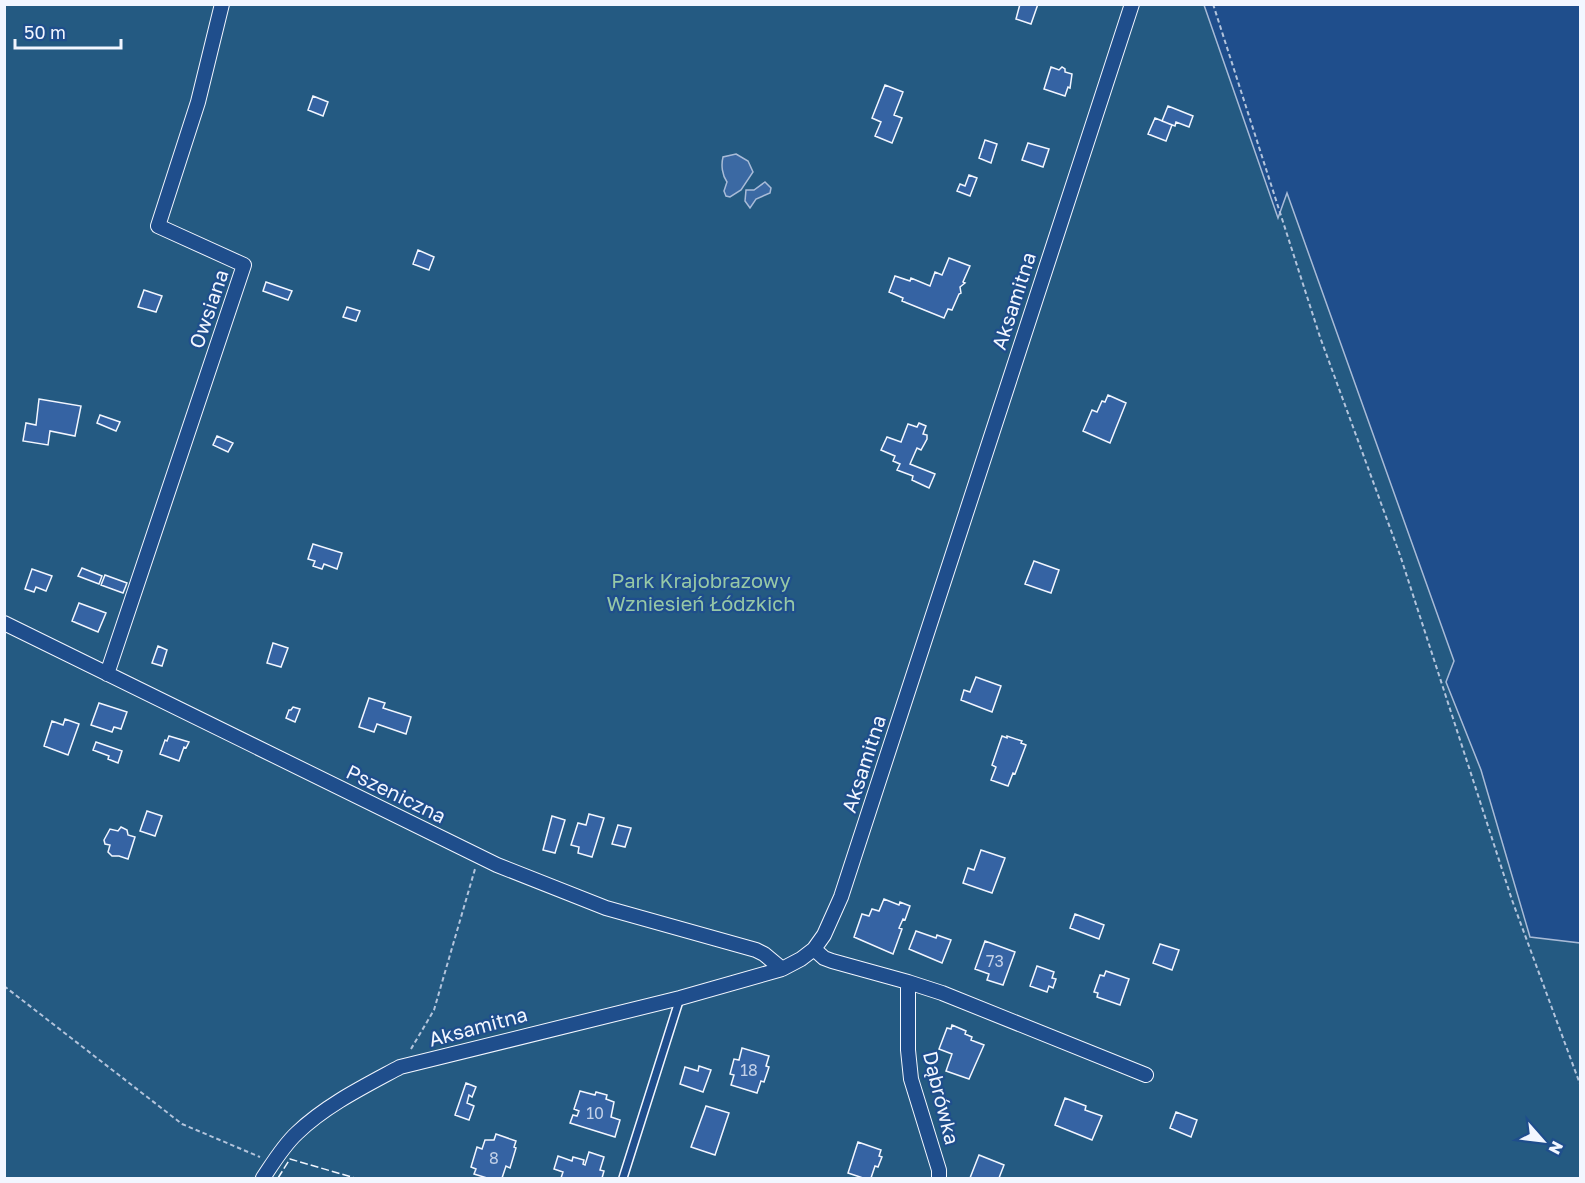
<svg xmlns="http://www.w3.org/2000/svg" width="1585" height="1183" viewBox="0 0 1585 1183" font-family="'Golos Text',sans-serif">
	<rect width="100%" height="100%" fill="#1f4e8c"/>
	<path fill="#245a82" stroke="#a8bbd7" stroke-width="1.5" d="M5,5H1204L1278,218L1287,193L1454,661L1446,682L1481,770L1530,937L1580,943V1178H5Z"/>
	<path fill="#3b69a3" stroke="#a8bbd7" stroke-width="1.5" d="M736,154L748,161L753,172L741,190L730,197L726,196L724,191L727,182C722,175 721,165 723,157Z
		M765,182L771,188L770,193L756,199L750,208L745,201L746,190H754Z"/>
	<path fill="#3563a3" stroke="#f2f6ff" stroke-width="1.5" d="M1020,4H1038L1031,24L1016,19Z
		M1051,67L1059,70L1062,67L1065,69V72L1072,74L1070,88L1068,87L1065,96L1044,89Z
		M885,85L903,92L894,115L902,118L892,143L875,136L881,122L872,118Z
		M313,96L328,102L323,116L308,110Z
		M1168,106L1193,116L1189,127L1176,122L1175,126L1162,121Z
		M1155,118L1172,125L1166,141L1148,134Z
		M985,140L997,144L991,163L979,158Z
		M1028,143L1049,149L1043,167L1022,160Z
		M969,175L977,178L970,196L957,191L960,184L965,186Z
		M418,250L434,257L429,270L413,264Z
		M949,258L970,266L963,282L965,283L960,287L961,293L959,294L952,310L948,309L944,318L902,301L903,298L889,292L895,276L910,281L911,278L930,286L935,272L942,275Z
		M266,282L292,291L288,300L263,291Z
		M144,290L162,296L156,312L138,307Z
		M347,307L360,311L356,321L343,317Z
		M1108,395L1126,403L1110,443L1083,431L1092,410L1097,412L1102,401L1105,402Z
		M39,399L81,406L75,436L50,431L48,445L23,441L26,423L36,425Z
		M100,415L120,422L116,431L97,423Z
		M919,423L926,426L923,434L927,435V439L921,450L917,448L910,464L935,474L929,488L912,480L913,476L897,470L900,464L893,461L895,456L881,450L887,437L901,442L908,424L917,427Z
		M217,436L233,443L228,452L213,445Z
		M313,544L342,553L337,569L324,564L322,569L313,566L315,561L308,559Z
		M1034,561L1059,570L1051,593L1025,584Z
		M82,568L102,576L99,584L78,576Z
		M32,569L52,576L46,591L36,587L34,592L25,589Z
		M105,575L127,583L123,593L101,585Z
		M79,603L106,613L98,632L72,621Z
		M273,643L288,648L281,667L267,663Z
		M158,646L167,650L162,666L152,663Z
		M976,677L1001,686L992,712L961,700L964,690L970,692Z
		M369,698L385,703L383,708L411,717L406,734L377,724L374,732L359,727Z
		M99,703L127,712L121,729L114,727L112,732L91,725Z
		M293,707L300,709L295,722L286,718L289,710H291Z
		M65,719L79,724L68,755L44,746L52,721L63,725Z
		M169,736L189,742L186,748L184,747L179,761L160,754L165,740L167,741Z
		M1002,736L1007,738V736L1022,741L1021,743L1026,745L1015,774L1013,773L1008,786L991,780L996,767L992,765Z
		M96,742L122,751L118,763L108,759L109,756L93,750Z
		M147,811L162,816L155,836L140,831Z
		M589,814L604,818L592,857L578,853L579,847L571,845L578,823L586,825Z
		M552,816L565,820L555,853L543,850Z
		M618,825L631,828L625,847L612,844Z
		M121,827L127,830L128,835L135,837L128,859L119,856H112L108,852L110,845L105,844L104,840L110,829L118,831Z
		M981,850L1005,858L992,893L963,883L968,868L974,870Z
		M884,899L899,905L900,902L910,906L905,920L903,919L899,928L902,929L893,954L854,937L862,914L869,916L872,909L879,911Z
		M1075,914L1104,925L1099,939L1070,928Z
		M916,931L936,938L937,935L951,940L942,963L909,949Z
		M985,941L1015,952L1003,985L987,980L989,974L975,969Z
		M1160,944L1179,950L1172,970L1153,963Z
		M1037,966L1054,972L1052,978L1056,979L1053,988L1049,986L1047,992L1030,986Z
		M1106,971L1129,979L1120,1005L1097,997L1098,993L1094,992L1100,975L1104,976Z
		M952,1025L966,1031L965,1034L972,1037L971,1040L984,1045L969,1079L946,1071L952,1054L939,1049L947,1028L951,1029Z
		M742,1048L769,1056L766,1066L769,1067L764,1082L761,1081L757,1093L731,1085L734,1075L730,1074L734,1059L739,1060Z
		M699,1066L711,1070L703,1092L680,1084L685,1067L698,1071Z
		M466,1083L476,1087L472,1097L469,1095L467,1103L474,1106L469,1120L455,1115Z
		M580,1091L595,1095L596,1092L607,1095L606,1099L614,1102L611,1117L620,1120L615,1137L570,1123L573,1115L577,1116L579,1111L574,1109Z
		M1065,1098L1086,1106L1085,1110L1102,1116L1092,1140L1055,1125Z
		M706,1106L729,1113L715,1155L691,1147Z
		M1176,1112L1197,1120L1191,1137L1170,1128Z
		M496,1134L516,1141L514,1147L516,1148L510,1168L506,1166L502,1178H487L474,1174L476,1169L471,1167L477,1147L482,1149L485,1140H494Z
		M858,1142L881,1150L879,1156L882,1157L878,1167L875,1166L871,1178H863L848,1173Z
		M589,1152L604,1157L600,1170L604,1171L602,1178H561L563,1172L554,1169L558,1156L572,1161L573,1157L584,1160L583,1164L585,1165Z
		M979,1155L1004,1165L999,1178H970Z"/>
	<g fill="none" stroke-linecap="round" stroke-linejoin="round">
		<g stroke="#f2f6ff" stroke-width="10">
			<path id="lane" d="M623,1178L680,998"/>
		</g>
		<g stroke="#f2f6ff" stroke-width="16">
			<path id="street" d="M4,623L497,865L606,908L756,950L764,954L782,969
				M107,674L244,265L158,226L198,102L222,4
				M814,949L824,958L832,961L908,982V1050L911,1079L939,1170V1178
				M908,982L942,993L1146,1075
				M263,1178C273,1163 283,1146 297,1133C326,1105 365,1086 400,1067L680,998L782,969L801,959L814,949L824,935L841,897L1132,4"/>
		</g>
		<path stroke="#b3c4dc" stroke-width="2" stroke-dasharray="4.5 3" stroke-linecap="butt" d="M1213,4L1320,337L1400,555L1512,900L1580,1084
			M4,986L182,1124L260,1157
			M411,1049L434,1010L475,869"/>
		<use href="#lane" stroke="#1f4e8c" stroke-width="7"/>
		<use href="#street" stroke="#1f4e8c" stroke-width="14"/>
		<path stroke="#f2f6ff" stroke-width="1.5" stroke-dasharray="8 3" stroke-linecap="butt" d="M278,1178L290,1159L355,1178"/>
	</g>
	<g text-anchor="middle" stroke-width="4.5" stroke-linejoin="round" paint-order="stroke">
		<g font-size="16" fill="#c3d1e8">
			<text x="995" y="967">73</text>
			<text x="749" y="1076">18</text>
			<text x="595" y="1119">10</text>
			<text x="494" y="1164">8</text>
		</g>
		<g font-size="20" fill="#f2f6ff" stroke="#1f4e8c">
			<text transform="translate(1014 301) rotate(-72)" y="7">Aksamitna</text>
			<text transform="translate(209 309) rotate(-71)" y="7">Owsiana</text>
			<text transform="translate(864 764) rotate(-72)" y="7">Aksamitna</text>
			<text transform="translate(396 794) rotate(26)" y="7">Pszeniczna</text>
			<text transform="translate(478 1027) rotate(-15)" y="7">Aksamitna</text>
			<text transform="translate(941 1098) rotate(76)" y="7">Dąbrówka</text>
		</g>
		<g font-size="20" fill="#97c8a6" stroke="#1f4e8c">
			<text x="701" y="588">Park Krajobrazowy<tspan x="701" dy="23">Wzniesień Łódzkich</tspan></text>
		</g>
	</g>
	<rect width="1585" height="1183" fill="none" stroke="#f2f6ff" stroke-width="12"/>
	<g transform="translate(1543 1141) rotate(118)" stroke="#1f4e8c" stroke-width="4.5" paint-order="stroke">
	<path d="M0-4.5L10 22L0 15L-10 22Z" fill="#f2f6ff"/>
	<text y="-9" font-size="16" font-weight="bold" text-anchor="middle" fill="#f2f6ff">N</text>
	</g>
	<path d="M15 39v9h106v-9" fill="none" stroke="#f2f6ff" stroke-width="3"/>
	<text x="24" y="39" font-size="18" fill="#f2f6ff" stroke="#1f4e8c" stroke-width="4.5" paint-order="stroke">50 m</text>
</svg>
